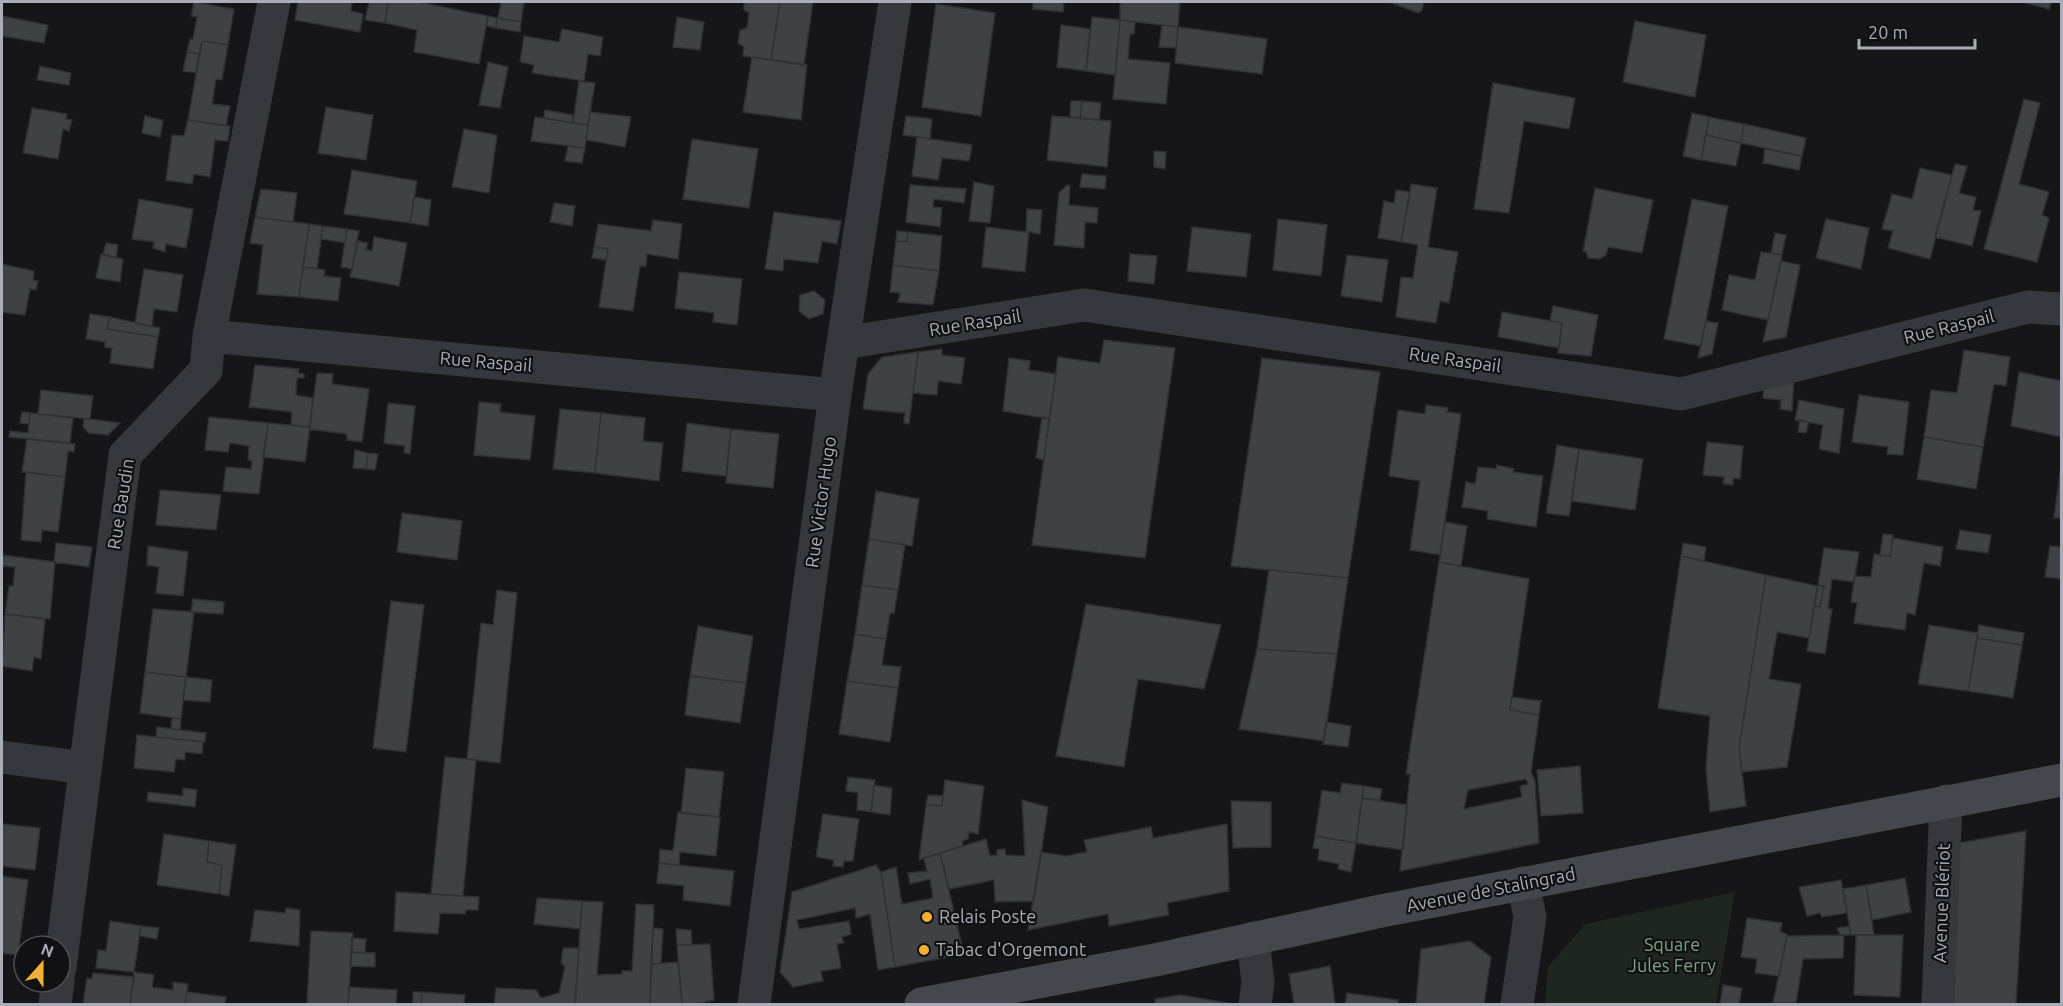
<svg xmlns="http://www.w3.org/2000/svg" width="2063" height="1006" viewBox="0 0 2063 1006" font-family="Ubuntu,sans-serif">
	<rect width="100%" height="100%" fill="#161618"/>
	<path fill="#1e261f" d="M1735,892L1716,1004H1545L1548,967L1585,924Z"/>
	<path fill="#404145" stroke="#303034" stroke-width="1.5" fill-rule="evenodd" d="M194,2L234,9L228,45L202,41L199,54L187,52L190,39H193L197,17L191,16Z
		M298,2H352L351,11L363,14L360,32L295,20Z
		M369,2H388L385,23L365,20Z
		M388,2H419L488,16L479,64L414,52L417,30L385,23Z
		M501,2H524L521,22L498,18Z
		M744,2H780L771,60L743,56L744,47L738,43L740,30L747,28L749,13L744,10Z
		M780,2H813L804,65L771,60Z
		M1033,2H1064L1063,12L1033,9Z
		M1120,2H1180L1178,27L1120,20Z
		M1389,2H1424L1422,10L1418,13Z
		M2023,2H2051L2049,9Z
		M936,4L995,13L981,116L922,107Z
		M2,16L48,25L44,43L2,36Z
		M488,16L497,18L496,28L486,26Z
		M677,17L704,22L700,50L673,47Z
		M1092,17L1120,20L1115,75L1086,71Z
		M497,18L521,22L520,32L496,28Z
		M1120,20L1135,22L1134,34H1130L1128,59L1170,63L1166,104L1113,99Z
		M1635,21L1706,35L1695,97L1623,82Z
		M1061,25L1090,29L1086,71L1057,67Z
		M1162,25L1178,27L1176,48L1159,47Z
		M1178,27L1267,39L1262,74L1175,63Z
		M562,29L603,37L600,56L588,54L584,81L532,73L534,65L520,62L524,36L559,42Z
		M202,41L228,45L222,80L216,79L212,104L230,106L226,126L188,120Z
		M187,52L199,54L196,73L183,71Z
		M752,57L807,65L801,120L743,112Z
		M488,62L508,67L500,108L479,105Z
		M40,66L71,73L69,85L37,80Z
		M579,81L595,83L588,125L573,123Z
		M1493,83L1575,98L1569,129L1524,121L1509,213L1474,209Z
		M2024,99L2040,103L2019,184L2049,192L2042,215L2049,218L2037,262L1984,249Z
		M1071,101H1082L1080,118L1070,117Z
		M1082,101L1101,103L1099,120L1080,118Z
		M326,107L373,115L366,160L318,153Z
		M32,108L67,114L66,119L72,120L69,131L63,129L58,159L23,153Z
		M545,110L573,115V123L544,118Z
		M590,112L631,117L625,147L586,140Z
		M1692,113L1709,117L1701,160L1683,156Z
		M145,116L163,120L160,137L142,133Z
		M906,116L932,119L930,139L903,135Z
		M1052,116L1111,121L1107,167L1047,160Z
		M535,117L588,125L585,148L531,141Z
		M1709,117L1744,124L1741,143L1706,135Z
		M188,120L230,126L228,141L215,140L210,177L194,174L192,184L166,180L172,135L184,136Z
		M1744,124L1806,138L1802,156L1741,143Z
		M464,129L497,135L489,193L452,187Z
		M1706,135L1741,143L1736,166L1701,160Z
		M917,137L972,145L969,161L942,158L938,180L912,176Z
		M692,139L758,149L749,208L683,199Z
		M568,146L585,148L582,163L565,161Z
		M1765,149L1802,156L1799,170L1763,163Z
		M1154,151L1166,152L1165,169L1154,167Z
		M1955,164L1967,166L1959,193L1976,197L1973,210L1981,211L1972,246L1935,237Z
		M1920,168L1952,175L1930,259L1888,248L1893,231L1882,229L1892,194L1912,199Z
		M352,170L417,181L410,223L344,214Z
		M1082,174L1106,176L1105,189L1080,187Z
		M974,182L994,186L990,223L969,221Z
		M1411,184L1437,188L1428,247L1458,252L1449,303L1440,301L1436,323L1396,317L1401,277L1413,278L1418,245L1401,242Z
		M910,185L966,189L964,203L934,199L933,207L942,208L940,227L906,222Z
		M1067,185L1070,186L1069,205L1098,208L1097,223L1085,222L1084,248L1054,245L1059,193Z
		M1595,188L1653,200L1642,253L1608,247L1606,255L1599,259L1588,258L1586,252L1583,251Z
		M261,189L297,193L293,222L255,217Z
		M1396,190L1410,192L1401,242L1378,238L1384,201L1394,203Z
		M414,197L431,200L428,226L410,223Z
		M139,199L193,209L186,248L166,244L165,252L153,248L154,242L132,239Z
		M1692,199L1728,206L1701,346L1664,339Z
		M554,203L575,206L572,226L550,222Z
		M1027,209L1042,210L1040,234L1029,232L1025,272L982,267L986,227L1026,232Z
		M774,212L841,221L837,244L822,241L818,263L784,259L783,271L765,269Z
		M255,217L309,224L299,297L257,294L263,245L250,243Z
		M1278,219L1327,225L1321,276L1273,270Z
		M1826,219L1869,228L1861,269L1816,258Z
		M653,220L682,224L678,259L647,254L646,266H640L633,311L599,307L608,249L594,247L598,224L651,231Z
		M309,224L323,226L317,269L303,267Z
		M323,226L347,229L345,243L321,239Z
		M1192,227L1251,234L1246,277L1187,271Z
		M347,229L359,231L352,269L341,267Z
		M897,231L908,232L907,242L896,241Z
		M908,232L942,236L939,271L893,265L896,241L907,242Z
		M1775,233L1786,235L1782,255L1771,253Z
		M374,237L407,243L399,286L350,277L358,241L368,243L366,249L372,251Z
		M106,243L118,245L116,258L103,255Z
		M594,247L608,249L606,260L592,258Z
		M1761,252L1782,255L1768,320L1722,310L1729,275L1755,280Z
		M101,254L123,259L120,282L96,278Z
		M1130,254L1157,256L1154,284L1128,281Z
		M1347,255L1388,260L1382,302L1341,296Z
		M1781,261L1800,265L1786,337L1763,342Z
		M2,264L34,271L33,280L38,281L36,290L30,289L25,315L2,312Z
		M893,265L939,271L933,305L898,302L900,293L890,292Z
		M303,267L325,270L324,276L341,278L338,301L299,297Z
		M144,269L183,275L177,312L154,309L152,326L135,323Z
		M679,272L742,279L737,325L713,322L714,313L675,308Z
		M814,291L825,300L823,314L809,319L799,311L800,295Z
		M1553,306L1598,315L1591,356L1558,353L1562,323L1550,321Z
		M1502,312L1562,323L1559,348L1498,337Z
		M90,314L110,317L107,329L158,337L153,369L110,363L112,348L105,347V342L86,339Z
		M110,317L160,328L158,337L107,329Z
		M1706,321L1718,323L1712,354L1698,358Z
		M1104,340L1175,348L1145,558L1032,545L1058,357L1100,363Z
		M942,349V355L965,358L961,384L938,381L937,395L913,393L918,352Z
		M1964,350L2010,357L2006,386L1994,384L1983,447L1924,437L1931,390L1957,393Z
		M918,352L909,424L904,423L905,413L863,409L868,374L882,357Z
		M1009,358L1030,361L1029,370L1056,374L1049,419L1003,411Z
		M1262,358L1380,372L1348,578L1231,566Z
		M255,365L299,369L298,373L304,374V378H297L296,395L313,398L310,427L291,425L292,412L249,407Z
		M2019,372L2062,381V437L2011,426Z
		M317,373L333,374L332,384L369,389L362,442L347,440V434L309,429Z
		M1794,376L1792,411L1780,409L1781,400L1763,398L1764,383Z
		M41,390L93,396L90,419L38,414Z
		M1859,395L1909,402L1903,455L1887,454L1888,447L1852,442Z
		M1799,400L1844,409L1839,453L1819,449L1823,425L1795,420Z
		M479,402L501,404L500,412L535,416L530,460L474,455Z
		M388,403L415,406L410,454L404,453L405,446L384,443Z
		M1426,405L1448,408L1447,412L1461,414L1440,555L1410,550L1420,481L1389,476L1398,410L1425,414Z
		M560,409L601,413L595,473L553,469Z
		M22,412L30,413L29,424L20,423Z
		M30,413L73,418L70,443L9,437L10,431L28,433Z
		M601,413L645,418L643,441L663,443L659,481L595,473Z
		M209,417L268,423L259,494L223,491L226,467L251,469L252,461L248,460L249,446L230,443L228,452L205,450Z
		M1042,417L1049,419L1044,460L1036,458Z
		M84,419H90L120,423L108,435L89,433L83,427Z
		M1800,420L1809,422L1806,433L1798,432Z
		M268,423L310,427L305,462L263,457Z
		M687,423L731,429L726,476L682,471Z
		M731,429L779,434L773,488L726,483Z
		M1924,437L1983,447L1976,489L1917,479Z
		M27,439L75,444L74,452L68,451L65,477L22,472Z
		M1707,442L1743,446L1740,479L1733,478V485L1723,484L1724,477L1703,475Z
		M1557,445L1579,449L1569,516L1546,513Z
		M1579,449L1643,459L1635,510L1572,501Z
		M355,450L368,453L366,469L353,468Z
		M368,453L378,454L375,470L366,469Z
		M1497,465L1514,469L1513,472L1543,476L1536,527L1487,519L1488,511L1462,507L1466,482L1475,484L1478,467L1496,469Z
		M2061,465H2062V518H2054Z
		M26,472L65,477L58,532L42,530L41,542L21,540Z
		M160,490L221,495L216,530L156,525Z
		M876,491L919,499L912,546L869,539Z
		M402,513L462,521L457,560L397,552Z
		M1445,522L1467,526L1461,566L1439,562Z
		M1960,530L1991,535L1988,553L1956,549Z
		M1883,534L1893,535L1890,556L1880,555Z
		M1893,538L1943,547L1940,566L1924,563L1915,615L1907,613L1905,630L1854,623L1857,603L1851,602L1855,576L1871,577L1874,554L1890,556Z
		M869,539L905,545L898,590L862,585Z
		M56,543L92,547L89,567L54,562Z
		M1683,543L1706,547L1704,561L1681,556Z
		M148,546L188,552L183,596L156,593L159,567L147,565Z
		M2050,546L2062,547V579L2045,577Z
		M1824,548L1859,552L1854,582L1832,579L1828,609H1832L1825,654L1807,651L1814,606L1820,607L1824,586L1818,585Z
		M2,555L55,562L50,619L5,614L9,586H13L15,567L2,566Z
		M1681,556L1766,575L1739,748L1746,806L1710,812L1706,768L1710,716L1658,708Z
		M1439,562L1529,579L1510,710L1539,715L1531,772L1535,781L1539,843L1400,871L1410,774H1406ZM1526,779L1528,784L1520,786L1522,797L1464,809L1468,790Z
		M1269,570L1348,578L1337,654L1257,649Z
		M1766,575L1818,586L1809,638L1777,632L1769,679L1801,684L1787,767L1742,772L1739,748Z
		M862,585L898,590L894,613H890L886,639L855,634Z
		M1818,585L1824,586L1820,607L1814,606Z
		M497,590L517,593L500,763L467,759L481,623L493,625Z
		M193,599L224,602L223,614L191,612Z
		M391,601L424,605L406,752L373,748Z
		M1086,604L1221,625L1204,689L1138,679L1124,767L1056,756Z
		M153,609L194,612L186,677L145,672Z
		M5,614L45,619L41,659L34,657L32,671L2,666Z
		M1929,625L1978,633L1968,691L1918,684Z
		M1979,625L2024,633L2022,645L1977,638Z
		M698,626L753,636L746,683L690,676Z
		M855,634L886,639L882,665L901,667L898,688L847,681Z
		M1977,638L2022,645L2013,698L1968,691Z
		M1257,649L1337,654L1324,741L1239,729Z
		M145,672L186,677L181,719L140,713Z
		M690,676L746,683L740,723L685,715Z
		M186,677L212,680L210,702L183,700Z
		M847,681L898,688L890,742L839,734Z
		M1512,697L1541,701L1539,715L1510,710Z
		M172,718L181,719L180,730L171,729Z
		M1326,722L1351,726L1348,747L1323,744Z
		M157,727L206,733L205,742L156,737Z
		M137,735L203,742L202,754L185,752V760L176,759L174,772L134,768Z
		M445,757L476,760L463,896L431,894Z
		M1580,766L1583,813L1541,816L1537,770Z
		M686,768L724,772L719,817L681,813Z
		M848,777L875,780L871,812L857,810L858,793L846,791Z
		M945,780L984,786L978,834L969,832L968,839L962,841L963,846L919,860L926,805L942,806Z
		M1342,783L1364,786L1356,843L1315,836L1322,790L1340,793Z
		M874,785L892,788L890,815L871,812Z
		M1364,786L1382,789L1380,800L1362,798Z
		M183,788L197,790L195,807L147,801L148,792L183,796Z
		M928,795L943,796L942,806L926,805Z
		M1362,798L1407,805L1403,850L1356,843Z
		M1022,800L1048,807L1034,901L995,902L994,880L949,889L940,853L986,839L990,856L997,855V850L1005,849L1006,855L1025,856Z
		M1231,801L1271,802V847L1233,848Z
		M678,812L720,817L716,856L680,852L679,865L659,863L660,849L673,851Z
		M823,814L859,819L853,861H844L843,867L833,866L834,860L816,857Z
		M2,824L40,828L35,870L2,866Z
		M1227,824L1229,891L1167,903L1169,915L1109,926L1108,914L1028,930L1041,852L1066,856L1087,852L1084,840L1151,827L1153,838Z
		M2026,831L2016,1004H1950L1959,843Z
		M164,834L209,841L207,862L222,865L219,894L157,885Z
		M1315,836L1356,843L1351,872L1338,869L1339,864L1318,860L1319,849L1313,848Z
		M209,841L236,845L229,896L219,894L222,865L207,862Z
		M940,853L964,954L895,967L881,872L896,867L902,904L933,898L930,879L910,884L908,873L927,871L924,858Z
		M659,863L734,871L730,906L683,900L684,886L657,883Z
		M876,865L881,872L895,967L878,970L870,914L856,918L855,908L797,920L799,929L849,921L851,934L842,937L844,943L837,944L841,968L821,971L823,981L793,987L780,972L792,892Z
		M2,876L28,880L18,955L2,953Z
		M1905,878L1911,912L1872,920L1866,885Z
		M1841,880L1847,913L1822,917L1820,913L1807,916L1799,887Z
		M1866,885L1874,935H1851L1843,889Z
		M396,892L479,897L478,910H466L465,914L440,913L438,934L394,931Z
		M537,898L582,901L580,929L534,924Z
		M582,901L603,902L597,975L622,974V971H632L636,904L654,905L650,1004H575Z
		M286,908L300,910L299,946L250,941L255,910L285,913Z
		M1747,918L1782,923L1780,932L1787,934L1779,976L1755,973L1757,959L1741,957Z
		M110,921L141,926L134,972L96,968L98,950L106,951Z
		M141,926L159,928L157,939L139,936Z
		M1849,926L1851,935H1840L1837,928Z
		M653,928L663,929L661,963L651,964Z
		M676,929L691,930L692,945H677Z
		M311,931L353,933L348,1004H307Z
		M1844,935L1843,958L1803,959L1796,1003H1773L1787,936Z
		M1856,935H1903L1900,997L1854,995Z
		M352,938L366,939L365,953L351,952Z
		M1470,941L1491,957L1484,1004H1416L1421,949Z
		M710,944L714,1000L697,1004H682L677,945Z
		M563,948H579L575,1004H494L496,988L536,990L541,998L559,993L565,967L561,963Z
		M351,952L375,953V967L350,966Z
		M678,962L682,1004H650L651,964Z
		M1330,966L1335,1004H1294L1289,974Z
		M134,972L154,975L152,987L173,990V982L188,984L185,1004H130Z
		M93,973L134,977L130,1004H83L87,978L92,979Z
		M1723,985L1742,988L1739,1004H1720Z
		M349,987L397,990L396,1004H348Z
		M187,992L226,997L225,1004H185Z
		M413,992H422L421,1004H413Z
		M422,992L465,995L464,1004H421Z
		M1347,993L1398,1000V1004H1345Z
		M1181,995L1227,1003V1004H1155V999Z"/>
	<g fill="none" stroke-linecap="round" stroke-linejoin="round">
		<path stroke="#37383d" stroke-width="33" d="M209,336L835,395
			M843,343L1084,305L1681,394L2028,307L2062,309
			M2,757L85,768
			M1253,938L1258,983L1255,1004
			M60,968L125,455L206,370L209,336L274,2
			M55,1004L58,982
			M754,1004L835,395L895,2
			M1517,1004L1530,917L1523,883
			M1938,1004L1946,801"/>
		<path stroke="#45474d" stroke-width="33" d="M921,1004L1155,960L1381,911L2062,780"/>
	</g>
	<g fill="#f2b134" stroke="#111113" stroke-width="2">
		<circle cx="927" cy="917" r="6"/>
		<circle cx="924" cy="950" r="6"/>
	</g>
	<g text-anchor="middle" stroke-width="4.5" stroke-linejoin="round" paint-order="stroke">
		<g font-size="18" fill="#a8adb8" stroke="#111113">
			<text transform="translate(975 323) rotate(-9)" y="6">Rue Raspail</text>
			<text transform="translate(1949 327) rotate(-14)" y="6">Rue Raspail</text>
			<text transform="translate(1455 360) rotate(8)" y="6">Rue Raspail</text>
			<text transform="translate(486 362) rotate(5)" y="6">Rue Raspail</text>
			<text transform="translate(821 502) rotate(-82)" y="6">Rue Victor Hugo</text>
			<text transform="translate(121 504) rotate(-81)" y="6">Rue Baudin</text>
			<text transform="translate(1491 890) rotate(-11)" y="6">Avenue de Stalingrad</text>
			<text transform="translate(1942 903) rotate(-88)" y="6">Avenue Blériot</text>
		</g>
		<g font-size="18" fill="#a8adb8" stroke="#111113" text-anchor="start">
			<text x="939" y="923">Relais Poste</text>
			<text x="936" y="956">Tabac d'Orgemont</text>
		</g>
		<g font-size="18" fill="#7fa381" stroke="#111113">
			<text x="1672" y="951">Square<tspan x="1672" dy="21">Jules Ferry</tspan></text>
		</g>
	</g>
	<rect width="2063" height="1006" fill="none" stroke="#a8adb8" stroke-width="6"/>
	<g transform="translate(42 964) rotate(21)"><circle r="28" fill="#111113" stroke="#4d4f55" stroke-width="1.5"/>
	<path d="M0-4.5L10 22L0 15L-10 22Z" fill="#f2b134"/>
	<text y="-9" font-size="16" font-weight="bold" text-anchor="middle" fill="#a8adb8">N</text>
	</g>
	<path d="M1859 39v9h116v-9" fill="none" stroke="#a8adb8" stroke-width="3"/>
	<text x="1868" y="39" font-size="18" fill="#a8adb8" stroke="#111113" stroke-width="4.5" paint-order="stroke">20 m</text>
</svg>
